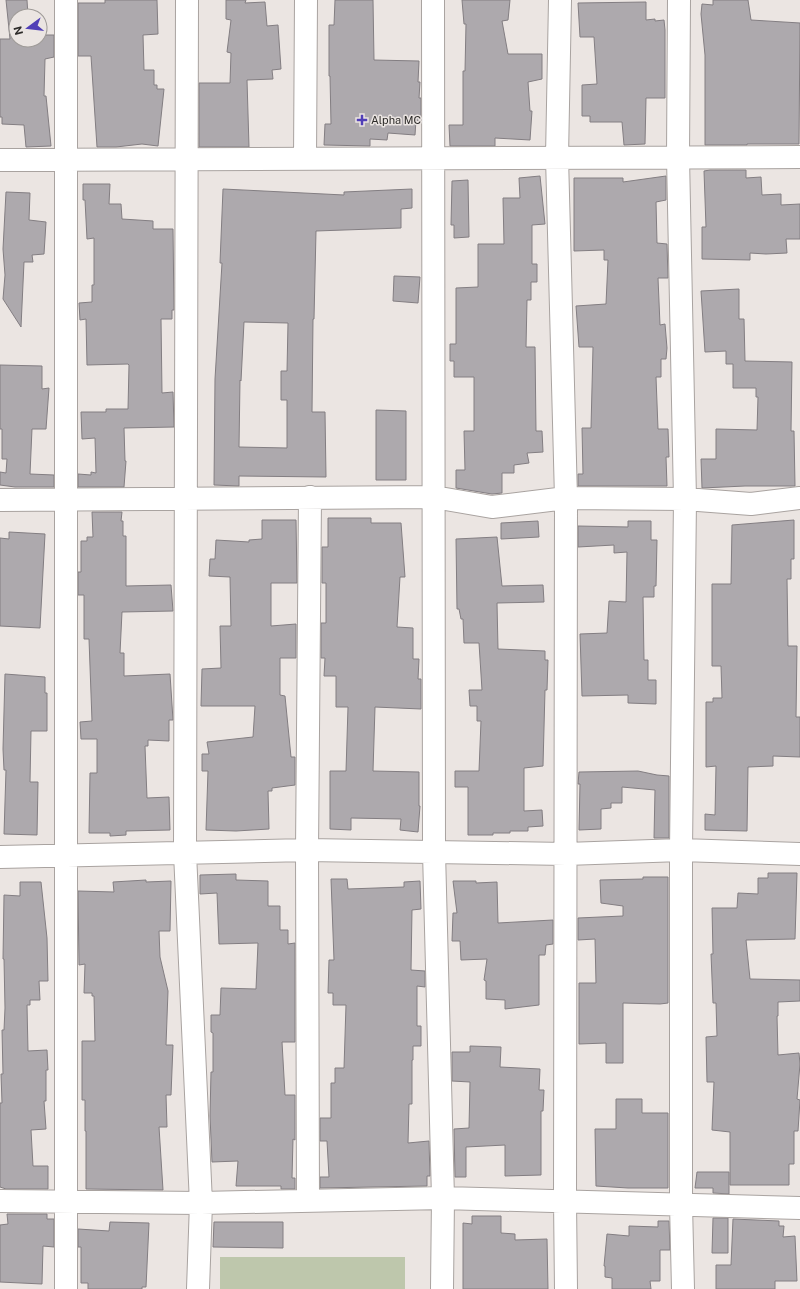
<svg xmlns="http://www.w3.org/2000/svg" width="800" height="1289" viewBox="0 0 800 1289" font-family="'Public Sans',sans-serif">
	<rect width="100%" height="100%" fill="#ebe5e2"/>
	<path fill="#bec7ac" d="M220,1257H405V1289H220Z"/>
	<path fill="#ada9ad" stroke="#837e82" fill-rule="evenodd" d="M6,0H27L28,16H16V40H40V28H46L45,35H54V57L45,59L44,96H46L51,146L26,147L24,125L2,124V117H0V39H10Z
		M105,0H157L158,34L143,35L144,70H154V85H157V89H164L158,146L142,144L116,147H97L91,56H78V3H105Z
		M226,0H246L245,3L265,2L267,26L278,25L281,69L272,70L273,79L247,80L249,147H199V83H230L231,53L227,52L231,20L226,19Z
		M335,0H373L374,60L419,61L418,82H420L419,98H421V121L416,120L415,135L388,133L387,140L370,139V146L324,145L325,124H331L330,76H329V25H334Z
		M462,0H510L508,20L502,21L508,54H542V79L528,82L530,111H532L530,140L495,138V146H450L449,125H463V71H465L466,24H464Z
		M713,0H748L751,20L800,23L799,144H747V145H705V55L701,14L702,4L713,5Z
		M646,2V20L655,19V21L664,20L665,30V98H646L645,144L624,145L622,122H590V116H582V85L597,84L594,37H580L578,3Z
		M710,170H746V178L761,177L762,195L781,194V205L800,204V239H786L787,253L766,254L750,253V260L702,259V227H706L704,171Z
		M540,176L545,224L532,225V264H537V282H531V300H527L526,347H535L536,431H542L543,452L527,453L529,463L514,465V473H502V493L492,494L456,488V470H465L464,431H474V377H454V361H450V344H456V288L478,287V244H504L503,198H520L519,178Z
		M666,176V200L656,202L657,243L667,244L668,278H658L660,325L665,324L667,348L666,359H661V377H656L658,429H668L669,457H666L667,486H578V474H583L582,428H591L593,347H579L576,306L606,304L608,260H604V250L574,251V178H623V182Z
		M468,180L469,237L454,238V225H451L452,181Z
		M83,184H110L109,204H121L122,219L153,221V229H173L174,310H172V319H161L162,393L173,392L174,427L124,428L125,461H126L124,487H78V474L91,475V472L96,473L95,438L82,439L81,412H106V409H128L129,365L128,364L87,365L86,319L80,320L79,303L92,302V285H94V238L87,239L85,200H83Z
		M223,189L344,195V192L412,189V208L401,209V228L316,231L314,319H313L312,412H325L326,477L239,476V486L214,485L215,379L222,263H220ZM244,322L288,323L287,371H281V400H287V448L239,447L240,380L241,381Z
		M6,192L30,193L29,220L46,222L44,254L32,255L33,262H24L21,327L3,299L5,275L3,249Z
		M394,276L420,277L418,303L393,301Z
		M739,289V319H744L745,361L792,362L791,431H794L795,486H745L702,488L701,459H716V429L757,430L758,397H756V388H733V364H726V351L705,352L701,291Z
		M0,365L42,366V389L49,388L46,429H32L30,474L54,475V487H15L0,485V472L6,473L7,459H2V429H0Z
		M376,410L406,411V480H376Z
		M92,512H122L121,521H123V536H126V586L171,585L173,611L122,612L120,653H124V676L170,674L173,720H169V741L148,740V746H145L147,798L169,797L170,830L126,831V835L110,836V833H89L90,773H97V739H81L80,722L92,721L89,639H84V595H78V572H81V541H87V537H93Z
		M328,518H371V523H401L405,577H400L397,627L413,628V659H419L418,679H421V709L375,707L373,771L419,772V806H420L418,832L400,830L401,819L351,818V830L330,829V771H346L348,707H336V676H324L325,658H321V623H326V583H322V547H328Z
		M262,520H296L297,583H271V626L296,624V658H280V695L285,696L291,757H295V785L272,788V791H268L269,829L236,831L206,830L208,771H202V754H209L207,742L253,737L255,706H201L202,669L221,668L220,626H231L230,577L209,576L210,559H215L216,540L249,542V540L262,539Z
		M794,520V559H791V579H787L788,646H797L796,717H800V757L773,756V766L748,767L747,831L705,830V814L715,815L716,766L706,767V702H713V698H722L721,666H712V584H731L732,525Z
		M538,521L539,537L501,539V523Z
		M628,521H651V540H657L656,586H654V597H643L644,660H648V680H656V704L628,703V695L582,696L580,634L607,633L609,601L626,602L627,552L614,553V545L578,547V526L628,527Z
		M9,532L45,534L40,628L0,626V538L9,539Z
		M497,537L502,586L543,585L544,602L497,603L498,649L545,651V660H548L547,690H545L543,766L524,768V811L542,810L543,826L528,827V831H510V833H493V835H468V787H455V771H479L481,721H477V706H470L469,690H482L479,643H464L463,619H461L459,609H457L456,539Z
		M5,674L45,677V693H47V731H31L30,782H38L37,835L4,834L6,770H4L3,749Z
		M638,771L657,775L669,776V838H654L655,790L622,787V803H611V808L601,809V829L579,830L580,784H578L579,772Z
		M768,873H797L795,939L746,940L750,979L800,980V1001L778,1002V1016H777L778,1055L799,1053L800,1064L797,1099L800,1100L798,1131H794V1164H789V1185H730V1132L712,1130L714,1082H707L706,1037L717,1036L716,1003H713L711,954H713L712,908H737L738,893L758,894V878H768Z
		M236,874V880L268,881V906H280V930H288V944L295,943V1042H282L285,1095H295V1140L293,1139L292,1178H295V1189H281V1186H236L238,1161L212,1162L210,1116L211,1072H213V1033L211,1032V1015H220L221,988L256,989L258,943L219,944L217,893L200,894V875Z
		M643,877H668V1003L660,1004L623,1003V1063H606V1043L579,1044V983H596L595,939L578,940V918L623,916V906L601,903L600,880L643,879Z
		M331,879H347L348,889L404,887V882L420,881L421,909L412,910L411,970L425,971V987L417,986V1026H421V1046H413V1060H412V1104H409L408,1143L429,1141L430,1176H427V1186L320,1188V1177H329L327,1141H320V1118H331V1083H335V1068H344L346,1005H333V993H328L329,960H334Z
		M146,880V882L171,881L170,931H159L160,957L168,991L166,1045H173L171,1095H166L167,1127H159L163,1190L86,1189V1131H85V1100H82V1041H95L94,996H92V993H84L85,964L79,965L78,891L114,892L113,882Z
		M453,881H476V883L497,882L498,923L553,920V944L546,945L545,955H539V1005L505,1009V1000L486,999V981L484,980L487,959L461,960L460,941H452L453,913H457Z
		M20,882H41L47,938L48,981H39L40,1000H30V1005H27L28,1051L47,1050L48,1070H46V1101H44L46,1129L31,1130L33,1166H48V1189H6L0,1187V1103H2L1,1074H3L2,1030H4L5,1008L4,959H3L4,895L20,896Z
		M470,1046L501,1047L500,1067L540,1069L539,1090H544L543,1111H541V1175L505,1176V1145L466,1147V1177H455L454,1129L469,1128L470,1082L452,1081V1052H470Z
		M616,1099H642V1113H668V1188H628L596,1186L595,1129H616Z
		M697,1172H729V1194L713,1193V1188H695Z
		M7,1214H47V1219H54V1247L43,1246L42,1284L0,1282V1225L8,1224Z
		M472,1216H501V1233L515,1234V1240L547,1239L548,1289H463V1223L472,1224Z
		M713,1218H728V1253H712Z
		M733,1219L779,1221V1226H784L783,1237L795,1236L797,1281H775V1289H716V1265H731Z
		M658,1221H669L670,1250H660V1281H650L651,1289H612V1278L605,1277V1266H604L607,1234L629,1236V1226L658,1227Z
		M110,1222L149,1223L146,1287H142V1289H88V1283H81V1247H78V1229L109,1231Z
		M214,1222H283V1248L213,1247Z"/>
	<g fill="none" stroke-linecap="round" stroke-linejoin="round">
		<g stroke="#a9a3a0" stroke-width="24">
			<path id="street" d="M187,0L185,853L201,1203L198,1289
				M433,0L434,852L443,1198L442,1289
				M560,0L557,157L566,498L565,1201L566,1289
				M679,0L678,157L685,499L681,850V1204L683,1289
				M305,159L306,0
				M0,160L800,157
				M0,500L434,497L492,507L566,498L685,499L751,504L800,498
				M0,857L307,850L566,854L681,850L800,854
				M0,1201L201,1203L443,1198L800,1208
				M308,1201L307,850L310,497
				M66,1289V0"/>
		</g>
		<use href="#street" stroke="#fff" stroke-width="22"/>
	</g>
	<path fill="#513fb7" stroke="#ebe5e2" stroke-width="1.5" d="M360 114h4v4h4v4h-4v4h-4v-4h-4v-4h4z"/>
	<g text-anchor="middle" stroke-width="3" stroke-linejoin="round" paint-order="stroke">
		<g font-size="11" fill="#2d2b29" stroke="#ebe5e2" text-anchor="start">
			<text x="371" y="124">Alpha MC</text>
		</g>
	</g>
	<g transform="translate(28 28) rotate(255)"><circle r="19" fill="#ebe5e2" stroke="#9f9b98"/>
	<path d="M0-3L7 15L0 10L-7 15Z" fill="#513fb7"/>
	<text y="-6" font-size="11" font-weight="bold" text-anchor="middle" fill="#2d2b29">N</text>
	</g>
</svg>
